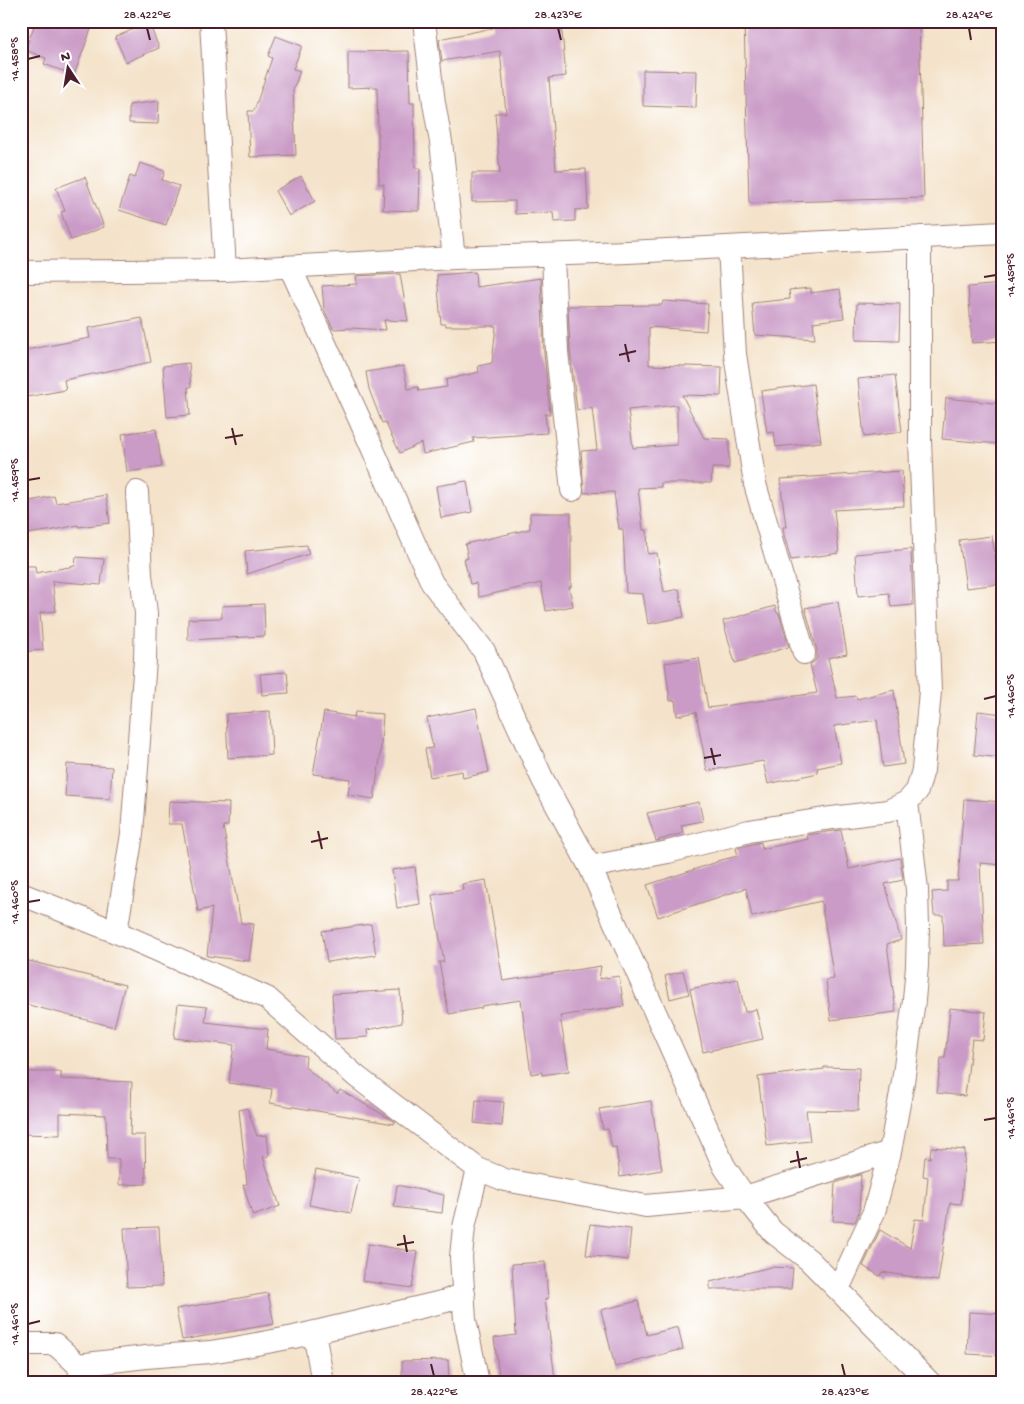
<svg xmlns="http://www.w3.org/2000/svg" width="1024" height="1404" viewBox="0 0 1024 1404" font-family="'Gochi Hand',sans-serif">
	<rect width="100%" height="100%" fill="#fff"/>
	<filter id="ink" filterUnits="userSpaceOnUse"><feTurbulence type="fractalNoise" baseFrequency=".02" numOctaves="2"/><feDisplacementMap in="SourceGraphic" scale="10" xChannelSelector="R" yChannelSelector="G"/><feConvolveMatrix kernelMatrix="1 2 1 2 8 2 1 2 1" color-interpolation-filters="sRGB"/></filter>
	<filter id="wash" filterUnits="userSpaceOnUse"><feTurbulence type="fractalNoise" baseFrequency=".0096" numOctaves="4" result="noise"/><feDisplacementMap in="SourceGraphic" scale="20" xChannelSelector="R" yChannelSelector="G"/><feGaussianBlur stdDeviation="1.12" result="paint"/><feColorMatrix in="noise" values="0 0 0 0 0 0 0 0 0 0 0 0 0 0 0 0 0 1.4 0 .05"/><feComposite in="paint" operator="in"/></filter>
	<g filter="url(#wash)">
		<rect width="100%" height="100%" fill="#f4e3ca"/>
		<g id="blocks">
			<path fill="#ca9bc7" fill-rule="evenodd" d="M36,21H94L74,75L44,64L46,58L25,50Z
				M503,21H561L566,76L549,78L556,170L586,169L588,209L575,210V221L554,222L553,212L515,214V201L472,202V173H500L495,113H506L500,51L442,61L439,39L493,28V22Z
				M744,21H919L924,198L749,203Z
				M149,23L159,48L126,62L115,37Z
				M276,36L302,46L293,69L300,71L293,90L296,155L250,157L248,111H254L272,58L268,56Z
				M409,51L410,103H414L415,168H420L419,211L383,210L384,184H379L377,87L348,88V52Z
				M643,70L697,71L696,108L643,106Z
				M159,101L158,124L129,123V105Z
				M140,163L165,171L162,180L179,186L166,225L119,210L130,176L135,178Z
				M301,176L315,201L289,216L275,191Z
				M85,177L104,227L71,240L61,212L65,211L56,188Z
				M475,272L476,287L541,278L544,353L550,414H545L547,433L473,438L474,442L423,454L421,443L400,453L385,422L382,423L369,389L366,372L403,366L408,389L418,387L419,391L447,387L446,380L479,372L478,366L492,363L496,326H446V324H441L437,275Z
				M400,274L408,321L384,320L386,330L351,328L333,329L324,309L322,286L357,284L356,276Z
				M1002,284L1003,341L972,343L968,287Z
				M811,288V293L840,289L844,318L813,322L815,339L755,335L752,303L790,299L789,290Z
				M663,301L708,304L706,331L649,327V365L722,367L721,396L682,395L704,438L729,439V468H712L711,483H661V487L638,488L643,530H647L648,554L657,553L664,592L679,589L684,617L648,624L643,594L626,593L623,529H619L614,492L584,493L581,451L597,450L592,408L577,410L570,351L568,306L662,305ZM677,405V445L633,448L628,410Z
				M857,303L900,304L899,341L856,340Z
				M142,318L151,362L64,380L66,390L21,398V351L90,338L88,328Z
				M189,363L191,387H188L190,415L167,417L163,366Z
				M895,375L902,432L864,437L858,379Z
				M813,384L821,442L776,447L774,432L767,433L761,391Z
				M946,398L1003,404L999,444L942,439Z
				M156,429L162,467L127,472L122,434Z
				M902,471L904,506L834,510L839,553L791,560L784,535L783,527H786L780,479Z
				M467,481L472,512L441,518L436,486Z
				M106,495L110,523L78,527V525L54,530L21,535V503L54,496L56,503Z
				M530,513H571V587H569L573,606L546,611L541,583L479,597L476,583L470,584L464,559L468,558L465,544L530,529Z
				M992,536L999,584L966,588L959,540Z
				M307,545L309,554L247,574L245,551Z
				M911,549L913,605L891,607L889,593L858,596L855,554Z
				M76,557L104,559L101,585L52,581L56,611L40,613L43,650L21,652V566H35L36,573L75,566Z
				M838,602L847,654L828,658L837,698L856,696L857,699L894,690L904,764L883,767L877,720L834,726L841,763L817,768L818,773L768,784L763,761L707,771L696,712L677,716L675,700L670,701L665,663L699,658L708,708L817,693L810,664L814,662L817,657V650L805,608Z
				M264,604L265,636L188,640V619L222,618V606Z
				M775,606L777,613H779L789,647L735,663L723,621Z
				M287,672L289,693L262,695L260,674Z
				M476,708L489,772L463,778L462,771L430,777L425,749L433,748L427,718Z
				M270,711L272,755L228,758L226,714Z
				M978,711L1003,714V758L974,755Z
				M324,712L354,717L355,712L383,714L380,759L374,799L348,795L350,779L313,774Z
				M67,764L112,767L110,799L65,796Z
				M964,799L1003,802V865L980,863L984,944L944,946L943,915H934L932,892L947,891V881H958Z
				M169,801L229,803L228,826H223L241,923L254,924L249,961L207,956L212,908L198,911L182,824H168Z
				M699,802L703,821L681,825L683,833L656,841L647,813Z
				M841,830L849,869L900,858L903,880L885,884L901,940L887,944L896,1012L831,1020L826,980L834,979L821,901L752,917L746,888L658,917L647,885L717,862V861L738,856L736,848L761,842L762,849L808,839L807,835Z
				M415,867L420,904L397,908L392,870Z
				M486,880L503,981L601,966L599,979L619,976L624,1006L560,1016L569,1071L542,1075V1072L531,1074L521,1000L481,1006L482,1008L449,1014L439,962H444L432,895L463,890L462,884Z
				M371,924L376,955L327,962L322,931Z
				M21,959L125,985L114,1027L21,1003Z
				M683,971L689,994L670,999L665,976Z
				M738,979L745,1012L756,1009L763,1039L703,1052L690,989Z
				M400,990L402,1023L367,1030L368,1037L335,1039L332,994Z
				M178,1004L207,1007L205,1022L268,1029L266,1049L306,1056L305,1067L337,1094L340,1090L389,1118L395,1122L394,1124L270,1103L272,1089L229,1083L234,1045L174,1038Z
				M950,1008L986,1012L983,1040L972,1039L965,1096L937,1093L941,1058H945Z
				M824,1067L859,1068L858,1111L806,1110L810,1141L767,1146L758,1077L824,1069Z
				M21,1072H61V1079L132,1082L130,1135H145L146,1184L119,1185V1159H107L106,1115L60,1113V1135L21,1134Z
				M476,1100L504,1102L502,1126L474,1123Z
				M651,1101L662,1170L620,1177L616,1147L612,1148L608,1129L603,1130L599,1109Z
				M247,1108L257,1136L267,1135L269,1156L263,1157L280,1206L253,1216L243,1185L247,1184L239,1110Z
				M931,1147L965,1150L961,1204L950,1203L938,1281L882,1272L880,1276L863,1266L880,1230L910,1248L915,1219L924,1220L928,1177L923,1176L925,1157L930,1158Z
				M316,1169L359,1178L351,1213L309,1205Z
				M859,1175H861L859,1212L855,1222L833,1221L835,1183Z
				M397,1185L444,1195L442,1213L394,1207Z
				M590,1224L631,1229L628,1260L586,1255Z
				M159,1227L162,1286L127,1287L124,1228Z
				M368,1244L418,1252L412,1288L362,1281Z
				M545,1262L548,1299H545L555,1379L528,1383H500L494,1338L516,1335L512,1264Z
				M771,1267L793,1268L791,1289H710V1282Z
				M268,1293L274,1324L182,1340L176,1309Z
				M638,1301L647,1335L678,1327L683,1349L615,1367L601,1310Z
				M969,1312L1003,1314V1356L967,1354Z
				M448,1360L449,1383H402V1361Z"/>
		</g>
	</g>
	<g filter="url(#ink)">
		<use href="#blocks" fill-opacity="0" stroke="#9f817a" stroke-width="1"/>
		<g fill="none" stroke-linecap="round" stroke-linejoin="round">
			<g stroke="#9f817a" stroke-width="24">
				<path id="minor" d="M211,21L225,270
					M424,21L434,103L441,142L454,258
					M729,247L735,354L755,484L804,653
					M553,255L557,352L572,490
					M290,267L359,418L432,583L484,651L543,780L590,867L724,1166L745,1197L890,1152
					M21,272L225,270L454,258L628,252L1003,233
					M590,867L668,852L749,831L824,819L888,811L907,802L917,791L923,770L930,691L920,441V237
					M21,894L116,932L267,998L357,1077L478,1169L505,1180L646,1206L745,1197L773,1232L809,1260L930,1383
					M116,932L132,834L145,660L146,613L141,575L137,492
					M838,1289L874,1212L890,1152L903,1082L914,1000L917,966L918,927L917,890L907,802
					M314,1332L323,1383
					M21,1344H55L78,1365
					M83,1383L78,1365L146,1357L210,1352L235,1348L294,1337L446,1301L464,1293
					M478,1383L465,1320L461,1257L464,1227L478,1169"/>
			</g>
			<use href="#minor" stroke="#fff" stroke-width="22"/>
		</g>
	</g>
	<path fill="none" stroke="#4a1f2b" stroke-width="2" d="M147,28L150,40M558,28L561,40M969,28L971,40M28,59L40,56M984,277L996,275M625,344L629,362M619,355L636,351M232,428L236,445M225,438L243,435M28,480L40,478M984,699L996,696M711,748L715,765M704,758L721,755M318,831L322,849M311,842L328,838M28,902L40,900M984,1120L996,1118M797,1151L800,1168M790,1162L807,1158M404,1235L407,1252M397,1245L414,1242M28,1324L40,1321M431,1364L434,1376M842,1364L845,1376"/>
	<rect width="1024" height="1404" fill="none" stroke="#fff" stroke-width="55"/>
	<g transform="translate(68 68) rotate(348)" stroke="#ffffff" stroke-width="4" paint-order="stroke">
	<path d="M0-4L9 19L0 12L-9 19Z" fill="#4a1f2b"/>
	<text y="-8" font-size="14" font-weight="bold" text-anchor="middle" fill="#4a1f2b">N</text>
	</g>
	<rect x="28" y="28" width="968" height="1348" fill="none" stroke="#4a1f2b" stroke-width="2"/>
	<g font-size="12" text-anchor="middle" fill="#4a1f2b">
		<text x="147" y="18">28.422°E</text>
		<text x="558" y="18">28.423°E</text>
		<text x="969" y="18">28.424°E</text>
		<text transform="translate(14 59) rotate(-90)" y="4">14.458°S</text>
		<text transform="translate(1010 275) rotate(-90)" y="4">14.459°S</text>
		<text transform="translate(14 480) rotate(-90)" y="4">14.459°S</text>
		<text transform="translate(1010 696) rotate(-90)" y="4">14.460°S</text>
		<text transform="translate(14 902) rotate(-90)" y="4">14.460°S</text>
		<text transform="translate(1010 1118) rotate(-90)" y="4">14.461°S</text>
		<text transform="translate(14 1324) rotate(-90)" y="4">14.461°S</text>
		<text x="434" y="1395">28.422°E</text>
		<text x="845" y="1395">28.423°E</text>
	</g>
</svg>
